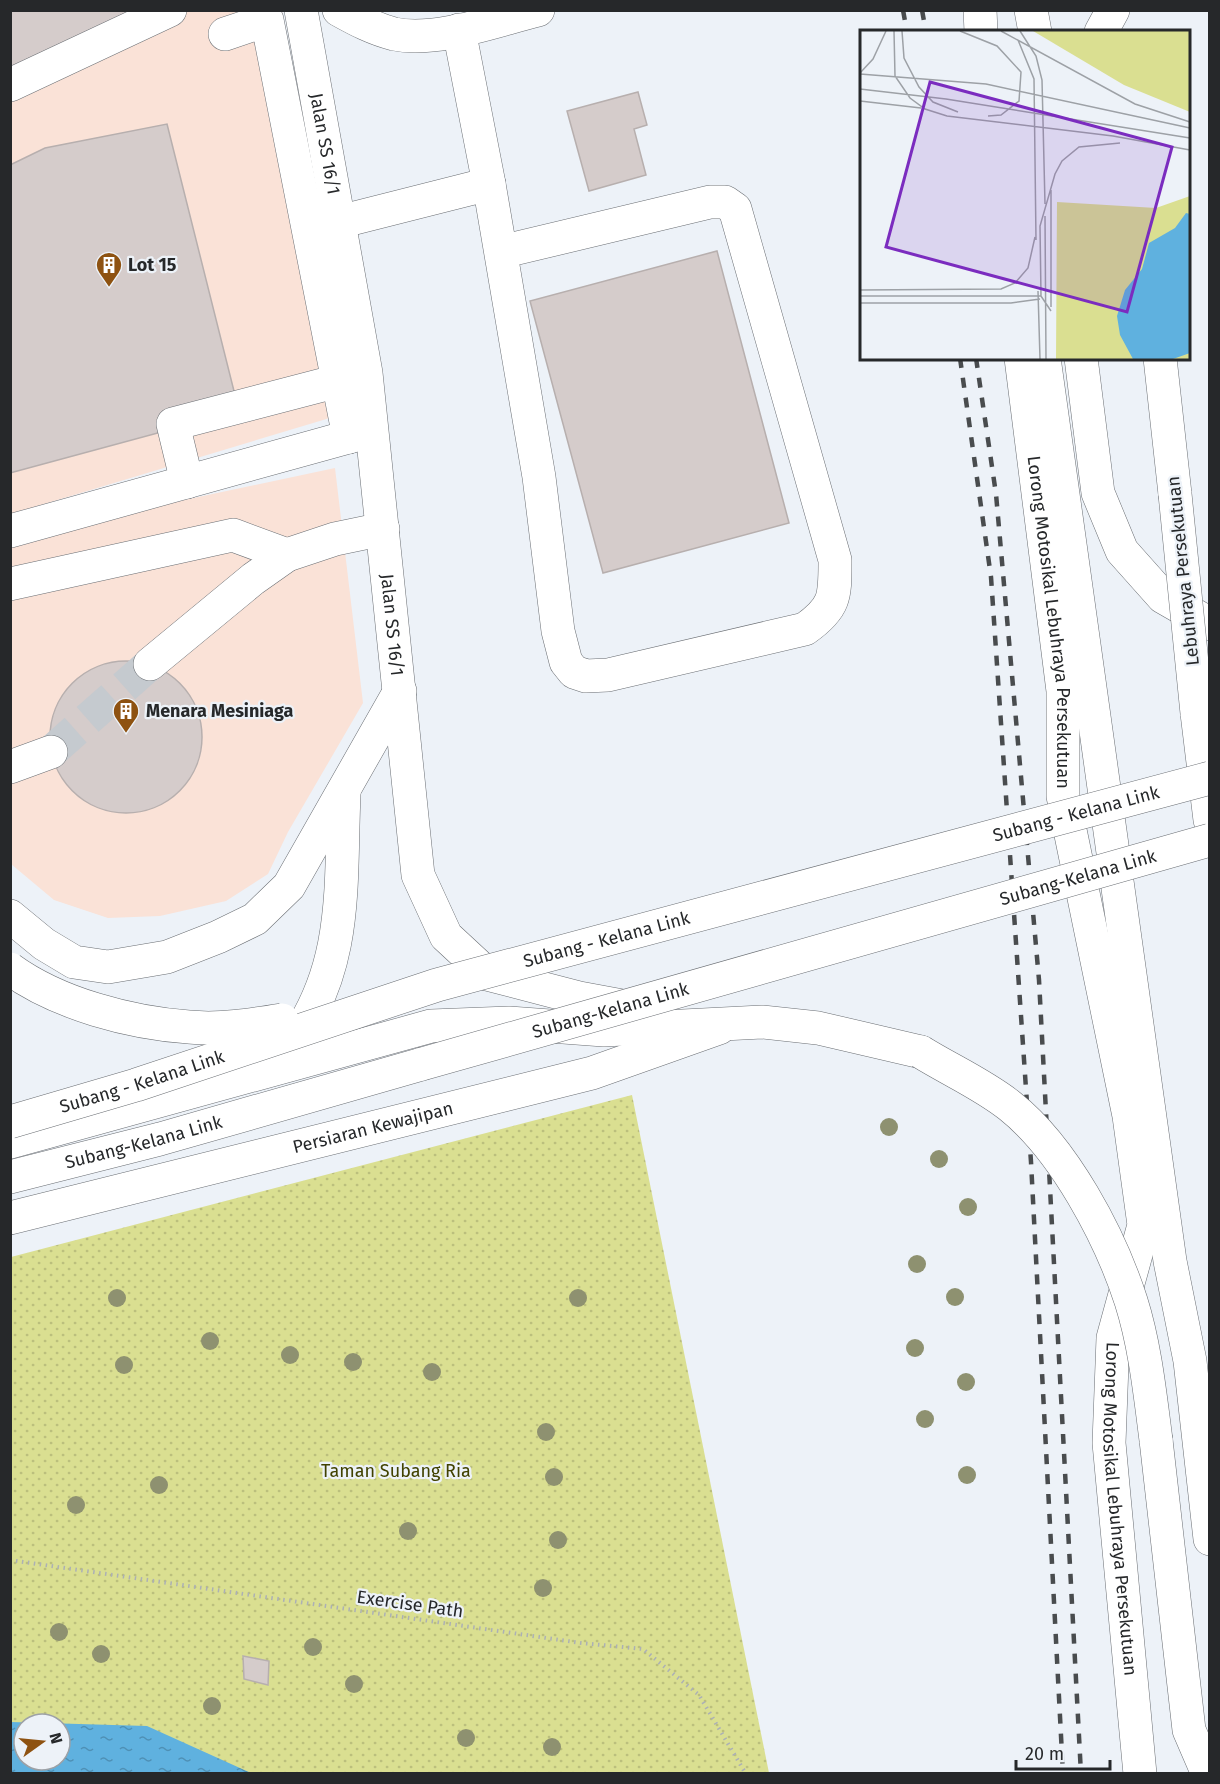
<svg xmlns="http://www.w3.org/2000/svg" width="1220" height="1784" viewBox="0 0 1220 1784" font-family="'Fira Sans',sans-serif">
	<defs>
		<pattern id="park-dots" width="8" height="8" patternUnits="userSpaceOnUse" patternTransform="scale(1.5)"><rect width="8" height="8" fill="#dadf91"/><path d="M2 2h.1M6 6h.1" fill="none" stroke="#bbbf7d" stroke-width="1.8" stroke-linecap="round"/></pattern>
		<pattern id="water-ripples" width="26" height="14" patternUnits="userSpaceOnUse" patternTransform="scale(1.5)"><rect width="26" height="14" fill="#5fb1df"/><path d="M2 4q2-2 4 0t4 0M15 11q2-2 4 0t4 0" fill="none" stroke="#4e90b5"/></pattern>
	</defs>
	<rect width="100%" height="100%" fill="#edf2f8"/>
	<path fill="#fae2d7" d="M11,11H282L343,339L353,411L11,514Z
		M335,468L363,703L288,832L268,874L226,901L160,916L108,918L54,900L11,864L10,537Z"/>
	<path fill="url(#park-dots)" fill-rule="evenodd" d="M632,1095L769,1773L11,1774V1257ZM24,1724H60V1760H24Z"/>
	<path fill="url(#water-ripples)" fill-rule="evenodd" d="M11,1722L147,1726L251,1773H11ZM24,1724H60V1760H24Z"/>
	<path fill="#d5cccb" stroke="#b7afae" stroke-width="1.5" d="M10,10H139L10,70Z
		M638,92L647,125L634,129L646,175L589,191L567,111Z
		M167,124L239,411L10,473V165L45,148Z
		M717,251L789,523L603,573L530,301Z
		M50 737a76 76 0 1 1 152 0a76 76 0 1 1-152 0Z
		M243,1656L269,1661L268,1685L244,1679Z"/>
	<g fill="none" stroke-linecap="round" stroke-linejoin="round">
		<path stroke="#c5cacf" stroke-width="33" stroke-dasharray="33 16" stroke-linecap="butt" d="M51,752L150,664"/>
		<g stroke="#6a6e73" stroke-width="34">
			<g id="minor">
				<path id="s1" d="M301,10L366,373L418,875L446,936L487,974L579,998L633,1008"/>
				<path d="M339,10C357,20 374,29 394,34C436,43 497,20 538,10"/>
				<path d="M980,10L981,32"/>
				<path d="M459,30L489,184"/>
				<path d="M225,34L267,20L349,437"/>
				<path d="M10,85L170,10"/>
				<path d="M339,222L489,184L539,477L558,631L566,662L574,672L586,676L608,675L805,629C836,607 835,596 835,560L735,209L725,202H710L501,252"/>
				<path id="s2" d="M1021,358L1063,691V796L1129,1116L1144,1225L1113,1338L1109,1443L1140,1774"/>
				<path d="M187,482L173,424L357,376"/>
				<path d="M10,531L370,431"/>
				<path d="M10,584L233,535L287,555"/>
				<path d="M150,664L253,579L287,555L335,539L383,529"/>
				<path d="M10,767L51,752"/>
				<path d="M10,916L44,944L74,962L108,967L167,957L218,937L255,919L289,886L400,691"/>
				<path d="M290,1046C349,967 340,886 344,794"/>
			</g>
		</g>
		<g stroke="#6a6e73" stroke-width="34">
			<g id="major">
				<path id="s3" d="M10,1177L160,1139L422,1064"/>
				<path id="s4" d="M10,1218L592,1073L719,1028"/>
			</g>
		</g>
		<g stroke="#6a6e73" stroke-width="34">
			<path id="highway" d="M1031,10L1035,32
				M1101,32L1113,10
				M1044,358L1170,1261L1190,1361L1210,1539
				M1081,358L1098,493L1122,551L1163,597L1210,624
				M1160,358L1175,494
				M1197,713L1210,820
				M10,1142L431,1026L509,1023L604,1030L762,1022L818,1028L921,1052
				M1156,1440L1189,1730L1208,1774"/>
		</g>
		<path stroke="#acb0b5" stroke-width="4" stroke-dasharray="1.5 4.5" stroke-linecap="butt" d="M10,1560L581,1643L643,1649L699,1695L746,1774"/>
		<use href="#minor" stroke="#fff" stroke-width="33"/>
		<use href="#major" stroke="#fff" stroke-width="33"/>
		<use href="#highway" stroke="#fff" stroke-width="33"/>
		<path stroke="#494c4e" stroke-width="4.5" stroke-dasharray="10 10" stroke-linecap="butt" d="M903,10L907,32
			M922,10L926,32
			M960,358L991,577L1031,1162L1063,1774
			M976,358L996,494L1039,980L1081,1774"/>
		<g stroke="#6a6e73" stroke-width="34" stroke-linecap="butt">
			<g id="major-bridge">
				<path d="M10,969C58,1004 131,1023 189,1027C220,1030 251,1025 282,1020"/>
				<path id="s5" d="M422,1064L1210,840"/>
				<path id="s6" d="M10,1122L136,1085L437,985L1210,778"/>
			</g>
		</g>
		<g stroke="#6a6e73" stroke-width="34" stroke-linecap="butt">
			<path id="highway-bridge" d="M1175,494L1197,713
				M921,1052C950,1070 984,1085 1010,1106C1064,1149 1110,1236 1131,1301C1145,1345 1150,1394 1156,1440"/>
		</g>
		<use href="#major-bridge" stroke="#fff" stroke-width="33"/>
		<use href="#highway-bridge" stroke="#fff" stroke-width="33"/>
	</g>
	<g fill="#8e9170">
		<circle cx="889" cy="1127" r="9"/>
		<circle cx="939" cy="1159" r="9"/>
		<circle cx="968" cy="1207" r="9"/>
		<circle cx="917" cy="1264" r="9"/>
		<circle cx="955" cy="1297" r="9"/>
		<circle cx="117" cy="1298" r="9"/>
		<circle cx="578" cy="1298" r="9"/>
		<circle cx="210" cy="1341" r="9"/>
		<circle cx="915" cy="1348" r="9"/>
		<circle cx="290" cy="1355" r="9"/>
		<circle cx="353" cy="1362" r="9"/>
		<circle cx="124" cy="1365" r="9"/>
		<circle cx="432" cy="1372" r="9"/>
		<circle cx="966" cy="1382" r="9"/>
		<circle cx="925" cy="1419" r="9"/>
		<circle cx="546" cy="1432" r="9"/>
		<circle cx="967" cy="1475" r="9"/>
		<circle cx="554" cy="1477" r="9"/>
		<circle cx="159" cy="1485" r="9"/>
		<circle cx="76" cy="1505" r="9"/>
		<circle cx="408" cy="1531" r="9"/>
		<circle cx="558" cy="1540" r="9"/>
		<circle cx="543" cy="1588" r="9"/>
		<circle cx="59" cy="1632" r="9"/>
		<circle cx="313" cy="1647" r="9"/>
		<circle cx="101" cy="1654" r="9"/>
		<circle cx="354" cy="1684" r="9"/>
		<circle cx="212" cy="1706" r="9"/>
		<circle cx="466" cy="1738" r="9"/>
		<circle cx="552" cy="1747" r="9"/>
	</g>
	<defs>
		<g id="building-pin" transform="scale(1.35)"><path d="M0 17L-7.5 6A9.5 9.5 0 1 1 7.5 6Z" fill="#8e5211" stroke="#edf2f8"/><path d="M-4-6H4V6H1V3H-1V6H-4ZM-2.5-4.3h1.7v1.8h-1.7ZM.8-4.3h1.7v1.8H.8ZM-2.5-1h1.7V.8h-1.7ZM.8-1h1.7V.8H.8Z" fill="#fff"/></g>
	</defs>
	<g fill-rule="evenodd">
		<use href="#building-pin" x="109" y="265"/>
		<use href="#building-pin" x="126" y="711"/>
	</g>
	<g text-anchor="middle" stroke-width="4.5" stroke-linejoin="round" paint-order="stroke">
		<g font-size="18" fill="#26282a" stroke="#edf2f8">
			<text dy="6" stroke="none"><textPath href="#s1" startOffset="136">Jalan SS 16/1</textPath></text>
			<text transform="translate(1183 571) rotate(-96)" y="6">Lebuhraya Persekutuan</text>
			<text dy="6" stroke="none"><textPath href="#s2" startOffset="266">Lorong Motosikal Lebuhraya Persekutuan</textPath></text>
			<text dy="6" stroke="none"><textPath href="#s1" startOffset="622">Jalan SS 16/1</textPath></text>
			<text dy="6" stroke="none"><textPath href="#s6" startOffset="1110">Subang - Kelana Link</textPath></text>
			<text dy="6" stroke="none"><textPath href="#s5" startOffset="682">Subang-Kelana Link</textPath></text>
			<text dy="6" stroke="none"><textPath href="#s6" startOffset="624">Subang - Kelana Link</textPath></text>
			<text dy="6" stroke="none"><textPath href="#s5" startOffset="196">Subang-Kelana Link</textPath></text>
			<text dy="6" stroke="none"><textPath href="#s6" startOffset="138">Subang - Kelana Link</textPath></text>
			<text dy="6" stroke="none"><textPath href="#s4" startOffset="374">Persiaran Kewajipan</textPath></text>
			<text dy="6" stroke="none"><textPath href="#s3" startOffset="138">Subang-Kelana Link</textPath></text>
			<text dy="6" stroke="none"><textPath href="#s2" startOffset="1166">Lorong Motosikal Lebuhraya Persekutuan</textPath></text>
			<text transform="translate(410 1604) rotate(8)" y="6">Exercise Path</text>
		</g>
		<g font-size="18" font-weight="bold" fill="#26282a" stroke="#edf2f8" text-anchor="start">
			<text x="128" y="271">Lot 15</text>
			<text x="146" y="717">Menara Mesiniaga</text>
		</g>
		<g font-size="18" fill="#414200" stroke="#edf2f8">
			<text x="396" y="1477">Taman Subang Ria</text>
		</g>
	</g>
	<g transform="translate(860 30)">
		<rect width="330" height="330" fill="#edf2f8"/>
		<path d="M173,1H330V82L264,55Z" fill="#dadf91"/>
		<path d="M330,166V329H196L197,172L296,178Z" fill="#dadf91"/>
		<path d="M326,183L330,184V323L313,329H273L260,305L257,286L265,260L282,239L289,213L315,198Z" fill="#5fb1df"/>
		<path fill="none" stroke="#9da1a6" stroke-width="1.5" d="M34,1L35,46L50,68L65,79L87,86L253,106L330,120M42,1L44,28L59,57L73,72L98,82M100,1L137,16L161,42L159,71L141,85L128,86M141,1L275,74L330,92M160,1L176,26L182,50L185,174M158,10L174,49L176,210M0,43L13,29L26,1M0,44L126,54L330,98M0,59L86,69L330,108M0,71L61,78M185,186L186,329M0,260L141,259L155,253L168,238L175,207M178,261L180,329M0,266H181L191,281M181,266L180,196L195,144L202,131L219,117L260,113M0,273H151L180,269M191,277V160"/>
		<path fill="#7b2cbf" fill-opacity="0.15" stroke="#7b2cbf" stroke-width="3" d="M70,52L312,117L267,282L26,217Z"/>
		<rect width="330" height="330" fill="none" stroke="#26282a" stroke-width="3"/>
	</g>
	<rect width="1220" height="1784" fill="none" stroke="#26282a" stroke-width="24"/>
	<g transform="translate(42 1742) rotate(75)"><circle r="28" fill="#edf2f8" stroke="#9da1a6" stroke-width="1.5"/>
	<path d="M0-4.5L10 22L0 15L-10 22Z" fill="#8e5211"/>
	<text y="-9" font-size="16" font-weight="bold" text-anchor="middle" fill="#26282a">N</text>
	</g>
	<path d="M1016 1760v9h94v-9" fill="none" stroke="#26282a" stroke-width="3"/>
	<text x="1025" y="1760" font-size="18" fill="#26282a" stroke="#edf2f8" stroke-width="4.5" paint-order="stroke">20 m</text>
</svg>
